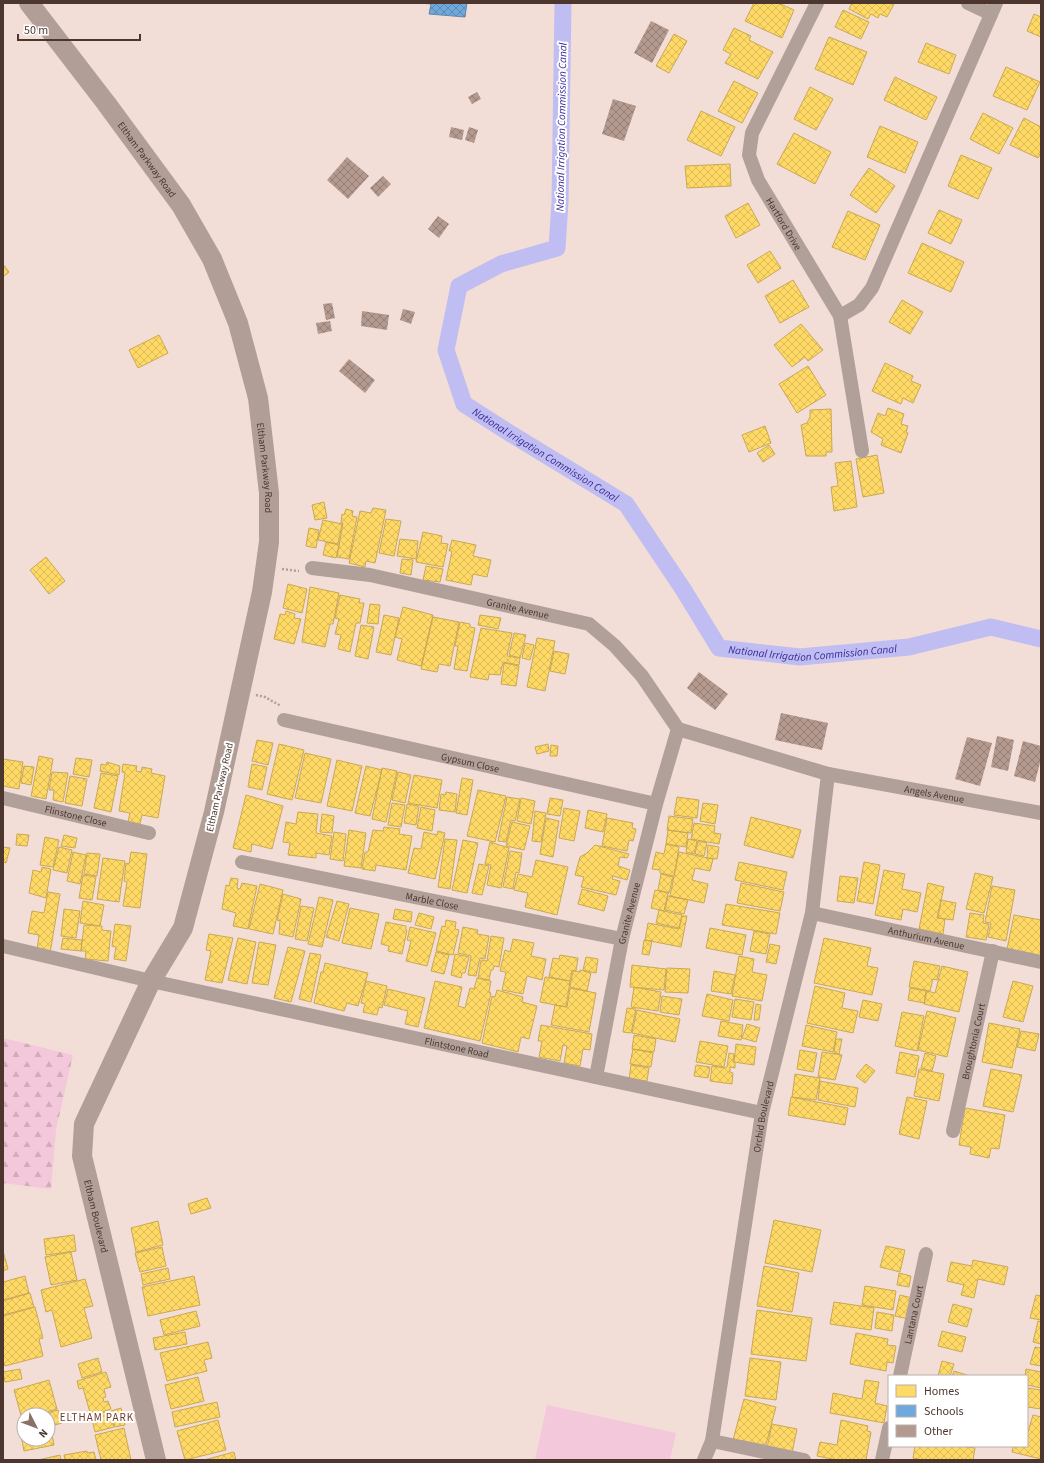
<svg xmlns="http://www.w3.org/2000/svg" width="1044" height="1463" viewBox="0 0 1044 1463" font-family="'Source Sans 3',sans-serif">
	<defs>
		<pattern id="forest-firs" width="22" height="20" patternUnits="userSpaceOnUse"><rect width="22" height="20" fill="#f3c8da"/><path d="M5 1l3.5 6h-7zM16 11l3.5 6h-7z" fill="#d2acbb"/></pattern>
		<pattern id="homes-cross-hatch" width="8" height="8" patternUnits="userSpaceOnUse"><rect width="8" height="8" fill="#ffd966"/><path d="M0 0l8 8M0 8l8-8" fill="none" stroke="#dcbb59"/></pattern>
		<pattern id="schools-cross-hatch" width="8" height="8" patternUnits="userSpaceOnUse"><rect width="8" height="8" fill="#6fa8dc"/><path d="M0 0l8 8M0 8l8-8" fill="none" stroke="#5d8ab3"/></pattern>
		<pattern id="building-cross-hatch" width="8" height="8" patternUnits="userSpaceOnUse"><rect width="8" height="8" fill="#b4998f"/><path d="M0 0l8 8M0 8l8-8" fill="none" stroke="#957e75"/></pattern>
	</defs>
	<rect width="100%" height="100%" fill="#f2ded7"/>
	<path fill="#f3c8da" d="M547,1405L676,1433L670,1460H535Z"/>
	<path fill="url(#forest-firs)" d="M3,1038L73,1055L56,1130L51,1189L3,1183Z"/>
	<path fill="url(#homes-cross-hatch)" stroke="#caa855" d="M754,3H778L794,10L782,38L745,21Z
		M852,3H892L894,4L887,17L880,14L878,18L871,14L868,19L849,9Z
		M843,10L869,22L861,39L835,27Z
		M1034,14L1041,17V37L1027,31Z
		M734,28L751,36L749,40L773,52L758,79L725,63L731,54L723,50Z
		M674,34L687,41L669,73L656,66Z
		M829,37L867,52L853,85L815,69Z
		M926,43L956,55L949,74L918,62Z
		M1006,67L1040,82L1027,110L993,96Z
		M895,77L937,97L926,120L884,100Z
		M734,81L758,93L742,123L718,111Z
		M810,87L833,99L816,130L794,119Z
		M701,111L735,127L721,156L687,140Z
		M983,113L1013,128L999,154L970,139Z
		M1024,118L1041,127V152L1038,158L1010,145Z
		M880,126L918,142L905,173L867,157Z
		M794,133L831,152L815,184L777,164Z
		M961,155L992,168L978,199L948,186Z
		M730,164L731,186L687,188L685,166Z
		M869,168L895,186L876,213L850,195Z
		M748,203L760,225L736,238L725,216Z
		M939,210L962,220L951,244L928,233Z
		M848,211L880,225L865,260L832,247Z
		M922,243L964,262L951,292L908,273Z
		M770,251L781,268L758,283L747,265Z
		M3,264L9,272L3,277Z
		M793,280L809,307L780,323L765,296Z
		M902,300L923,312L910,334L889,322Z
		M801,324L823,350L808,361L805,357L792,367L774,345Z
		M159,335L168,353L138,368L129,350Z
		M885,363L913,376L911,381L921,385L913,403L903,398L901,404L872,391Z
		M808,366L826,395L797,413L779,384Z
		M888,408L904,414L901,424L908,426L906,432L908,433L901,453L881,445L883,439L871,432L878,413L885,416Z
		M831,409L832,452H826V456H806L801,425L807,423L810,417V410Z
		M765,426L771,443L749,452L742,435Z
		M769,445L775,454L763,462L757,453Z
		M877,455L884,493L863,497L856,459Z
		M851,461L857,507L834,511L831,487L838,486L835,463Z
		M324,502L327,518L315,520L312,505Z
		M373,508L386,510L375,563L366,561L365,567L349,563L360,511L371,513Z
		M346,509L353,511L352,516L357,517L349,559L337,557L343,523H341L342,514L344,515Z
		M386,519L401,521L394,556L379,553Z
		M323,520L342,524L338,544L318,540Z
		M309,528L319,530L316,548L306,546Z
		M423,532L442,536L441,543L448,544L443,567L416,562Z
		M400,539L418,541L416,559L397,556Z
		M452,540L476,545L473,556L491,560L487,577L473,574L471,585L446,580L452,551H449Z
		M326,542L339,545L336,558L323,555Z
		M46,557L65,581L49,594L30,570Z
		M402,559L413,560L411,575L400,573Z
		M426,566L443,569L440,582L423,580Z
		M288,584L307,589L302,613L283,608Z
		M310,587L339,593L333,624H330L325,647L302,642Z
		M340,595L360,599L359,603H364L360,623H356L350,652L338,649L341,635L335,634L339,619L335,618Z
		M370,604L380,605L378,624L367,623Z
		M403,607L433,615L421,666L397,660L402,639L395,637Z
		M286,611L295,614L294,618L301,619L294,644L274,639L280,614L285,615Z
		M384,615L399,618L391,655L376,652Z
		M480,615L501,618L498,629L478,625Z
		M433,617L459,622L450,666L439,664L437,672L421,669Z
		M460,622L470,624V627L475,628L467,671L454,669L458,646H455Z
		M361,625L374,627L368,659L355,656Z
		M481,628L512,633L507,656L520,658L519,665L503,662L500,675L489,674L488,680L470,677Z
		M514,633L526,635L520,658L509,655Z
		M537,638L555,641L545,691L527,687Z
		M525,643L534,645L530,660L522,658Z
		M554,651L569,654L565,674L550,671Z
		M504,663L519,666L516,686L501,684Z
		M257,740L273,743L268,765L252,761Z
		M279,744L304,750L292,800L267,794Z
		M548,744L549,751L537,754L535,747Z
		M551,745L558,746L557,756H550Z
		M305,753L331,759L321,803L295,798Z
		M39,756L53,759L46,799L31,796Z
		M76,758L92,760L89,777L73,774Z
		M3,759L23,762L19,789L3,786Z
		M337,760L362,766L352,811L327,806Z
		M107,762L120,766L119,775L100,771L101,764L106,765Z
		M123,764L137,766L136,771L141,772L142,767L152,769L151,773L165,776L158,818L142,815L140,824L128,822L130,813L119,811L125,773L122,772Z
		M252,764L267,767L262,790L248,787Z
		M24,766L34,767L31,785L21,783Z
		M366,766L382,770L370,816L355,813Z
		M382,768L397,771L386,822L372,819Z
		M52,772L68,773L63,802L53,800L54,790H49Z
		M398,772L411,775L405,803L392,800Z
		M101,773L118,776L111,812L94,808Z
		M414,775L442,780L437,808L408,803Z
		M70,776L87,779L82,806L65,803Z
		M462,778L473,780L467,815L456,813Z
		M478,790L506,796L495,842L467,836Z
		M446,792L457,794L455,812L439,810L441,794L445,795Z
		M246,795L283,806L272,849L252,844L251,852L233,848Z
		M507,797L520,799L515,821L511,820L506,842L498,841Z
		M677,797L699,800L697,818L674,815Z
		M521,798L535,801L531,824L517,821Z
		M550,798L563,800L560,816L547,814Z
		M392,803L405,805L401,827L388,825Z
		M703,803L718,805L715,824L700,821Z
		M407,804L419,806L416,825L404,823Z
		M421,807L435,810L432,831L417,828Z
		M564,808L580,811L574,841L559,838Z
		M588,810L607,814L603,832L585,828Z
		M535,811L546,813L541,842L532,841Z
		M298,812L318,814L316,833L332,836L329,855L316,853V858L288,855L290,843L283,842L286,822L296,824Z
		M322,814L334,816L332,833L320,832Z
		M669,816L693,819L691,833L667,830Z
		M751,817L801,830L793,858L744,845Z
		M546,818L559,821L553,857L540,854Z
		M607,818L633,823L632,828L636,829L633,841L629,840L627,851L602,846Z
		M512,822L530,826L524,850L506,846Z
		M694,823L715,826L714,833L721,834L719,844L691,839Z
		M384,827L400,829L399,834L412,836L406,870L376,865L375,871L362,869L365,852H368L373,830L383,831Z
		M349,830L366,833L361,868L344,866Z
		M668,830L688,833L686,847L666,844Z
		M438,831L445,833L435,879L408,873L414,848L421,849L424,832L437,835Z
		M334,832L346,834L343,861L330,859Z
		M17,834L29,835L27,846L16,845Z
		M64,835L77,838L75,848L61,846Z
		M45,837L59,840L53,867L40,865Z
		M445,839L457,840L450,889L438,887Z
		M688,839L697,841L694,854L686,852Z
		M463,840L478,843L467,893L452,890Z
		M698,841L707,843L704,856L695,854Z
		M490,842L509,848L501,888L487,885L491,865L485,864Z
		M666,844L679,847L674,876L660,873V870L652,869L656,852L664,854Z
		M595,845L629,854L627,858L620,857L618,866L630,870L627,880L613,876L612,879L620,881L616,895L581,887L584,877L575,875L580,857L587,853Z
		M708,845L719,847L717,859L707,858Z
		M3,847L10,848L6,863L3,862Z
		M59,847L72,850L67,873L53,870Z
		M510,851L522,853L519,873L516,872L513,889L503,887Z
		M73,852L86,855L80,884L67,881Z
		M131,852L147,854L140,908L123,906L127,882L124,881L126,863L129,864Z
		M679,852L713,859L710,871L695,868L692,880L708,884L704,903L670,896Z
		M87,853L100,854L97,876L84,874Z
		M103,858L125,861L119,902L97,899Z
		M536,860L568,867L557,915L525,907L528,893L514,890L518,874L532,877Z
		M739,862L787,872L783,890L735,880Z
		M864,862L880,865L873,904L857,901Z
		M479,864L489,866L482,895L472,893Z
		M42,867L51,869L46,898L29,893L33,870L41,872Z
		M884,870L905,874L902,889L921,893L917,912L903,909L901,920L875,915Z
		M975,873L993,877L984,913L966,909Z
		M661,874L673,877L669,893L658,890Z
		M83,875L96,877L92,900L79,898Z
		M840,876L858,878L854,903L837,901Z
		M231,878L238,879L237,888L240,889L242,883L257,886L248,929L233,926L236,913L222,909L226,885L229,886Z
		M741,883L784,892L780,911L737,903Z
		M928,883L944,887L937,918L945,919L943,934L919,929Z
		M260,884L283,890L273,934L249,929Z
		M992,886L1015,890L1006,941L988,937L991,923L985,922Z
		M582,889L608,896L604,911L578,904Z
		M655,890L668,893L664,911L651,908Z
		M48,892L60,894L50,953L37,950L39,935L28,933L32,911L44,913Z
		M283,894L301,899L293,937L279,934L280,921L277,920Z
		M668,896L688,900L684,914L665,910Z
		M319,897L333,900L322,947L308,944Z
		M941,900L956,903L953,920L938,918Z
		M83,901L104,905L100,926L80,923Z
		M337,901L349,904L339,941L326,937Z
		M726,904L780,913L776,934L722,925Z
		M301,906L314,908L307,941L295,939Z
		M350,908L379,914L371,949L342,943Z
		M64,909L80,911L76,938L61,936Z
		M395,909L412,912L411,922L393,919Z
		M659,910L682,915L679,928L656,923Z
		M419,913L434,917L431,929L415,925Z
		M970,913L984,915L983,923L989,924L986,940L966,937Z
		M1014,915L1041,920V956L1007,949Z
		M682,916H687L681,947L645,940L648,923L679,929Z
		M446,920L456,922L455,929L459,930L453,955L436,951L442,926L445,927Z
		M386,922L406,926V930H407L402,954L388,951L389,946L381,944Z
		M115,924L131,926L126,961L114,959L116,947L112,946Z
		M84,925L102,926V930L111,931L108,961L85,959L86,951H81Z
		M410,927L436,933L427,966L406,961L411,941L407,940Z
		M463,927L478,930L477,934L489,936L485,959L480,958L476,976L468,975L471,956L458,953Z
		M710,928L746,935L742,955L706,948Z
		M754,931L770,934L766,954L750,951Z
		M209,934L233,938L222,983L205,980L211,951L206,950Z
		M491,936L504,938L499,967L494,966L493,970H491L489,980L478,978L481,960L487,961Z
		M63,938L82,940L81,951L61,949Z
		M238,938L256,942L247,984L228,980Z
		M824,938L871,948L867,966L878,968L872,995L814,983Z
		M513,939L534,943L531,956L546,959L542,980L527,976L523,994L502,990L506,972L500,971L505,950L510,952Z
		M644,940L652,941L649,955L642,954Z
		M259,942L276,945L268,985L252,983Z
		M770,944L780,946L776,964L766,962Z
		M288,947L305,951L291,1002L274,998Z
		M436,952L449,955L444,974L431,971Z
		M310,953L321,955L311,1002L299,999Z
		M455,954L469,957L465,973H462L461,978L451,975Z
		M560,955L578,958L576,971L572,970L570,981L549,977L553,958L559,959Z
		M739,956L754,959L752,972L767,975L762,1001L732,996Z
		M586,957L598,959L596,973L583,970Z
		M914,961L940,966L937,980L933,979L930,991L909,987Z
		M325,963L368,973L358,1006L347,1003L344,1011L314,1003L321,972H323Z
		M632,965L666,969L664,990L630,987Z
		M942,966L968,972L959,1012L924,1004L927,991L935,993Z
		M667,968L690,969L688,993L665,992Z
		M580,970L591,973L587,991L570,987L573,971L579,972Z
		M714,971L735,975L731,994L711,991Z
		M545,977L570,981L566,1007L540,1002Z
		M477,978L491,981L489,992L491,993L480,1041L424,1028L435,981L462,987L458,1006L465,1008L470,988L474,989Z
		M366,981L387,986L382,1008L379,1007L377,1015L363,1012L365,1004L361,1003Z
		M1013,981L1033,986L1023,1022L1003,1017Z
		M815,986L845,993L842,1008L858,1011L853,1033L807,1023Z
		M634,987L661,992L658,1011L631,1007Z
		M570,988L596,993L589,1032L551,1025L555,1005L567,1007Z
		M910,988L926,991L924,1003L908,1000Z
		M388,989L425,998L418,1027L405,1024L408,1011L384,1005Z
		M497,990L523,997L522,1002L537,1006L529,1039L521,1037L518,1052L482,1043L492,996L495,997Z
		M707,994L733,1000L729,1021L702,1016Z
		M662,996L682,999L679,1015L660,1012Z
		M735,999L754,1002L751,1020L732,1017Z
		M863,1000L882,1004L878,1021L859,1017Z
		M756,1004L761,1005L759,1020H754Z
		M627,1008L636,1009L631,1033L623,1032Z
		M637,1010L680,1019L675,1042L632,1033Z
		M927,1011L956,1018L947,1057L918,1050Z
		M902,1012L924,1016L917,1051L895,1046Z
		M721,1021L743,1025L741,1040L718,1036Z
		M989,1023L1020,1029L1012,1068L982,1062Z
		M747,1024L760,1028L756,1042L742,1038Z
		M541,1025L592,1034L590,1050L583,1049L580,1066L564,1063L567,1046L563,1045L560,1061L539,1057L542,1041H538Z
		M806,1025L837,1032L833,1052L802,1046Z
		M1021,1031L1039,1034L1035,1051L1017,1047Z
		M634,1035L656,1039L654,1052L632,1049Z
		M836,1039H842L839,1054L834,1053Z
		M700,1041L728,1046L724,1067L696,1062Z
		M736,1044L756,1047L754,1065L734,1062Z
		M633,1049L653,1053L651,1067L630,1064Z
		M800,1050L817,1053L813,1072L797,1069Z
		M822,1052L842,1055L835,1080L818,1077Z
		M900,1052L919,1056L915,1077L896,1073Z
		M729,1053L734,1054L733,1062L735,1063V1068L730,1067V1072L733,1073L732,1084L710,1081L712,1066L725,1068L727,1067Z
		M925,1053L936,1056L932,1071L921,1068Z
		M866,1064L875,1071L865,1083L856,1076Z
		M631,1065L649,1068L647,1081L629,1079Z
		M696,1065L710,1067L708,1078L694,1076Z
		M919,1069L944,1074L939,1101L914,1096Z
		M991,1069L1022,1075L1013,1112L983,1106Z
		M795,1074L820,1078L816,1100L792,1097Z
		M820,1081L858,1088L855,1107L818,1100Z
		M791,1097L848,1108L845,1125L788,1115Z
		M907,1097L927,1101L919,1139L899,1134Z
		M965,1108L1005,1115L999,1149L991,1148L989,1158L970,1154L971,1147L959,1145Z
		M207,1198L211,1208L191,1214L188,1204Z
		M774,1220L821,1230L812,1272L765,1263Z
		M158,1221L163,1245L136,1252L131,1228Z
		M74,1235L76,1251L46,1255L44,1239Z
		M886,1246L905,1250L900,1272L880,1267Z
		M162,1247L166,1266L140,1272L135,1253Z
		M3,1251L8,1269L3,1271Z
		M71,1252L77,1280L51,1285L45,1257Z
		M973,1260L1008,1267L1004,1285L978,1279L974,1298L961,1295L964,1285L947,1281L951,1262L972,1266Z
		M764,1266L799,1273L792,1312L757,1306Z
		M168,1268L170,1279L143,1285L141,1274Z
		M899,1273L911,1276L909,1287L897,1285Z
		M25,1276L29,1293L3,1300V1282Z
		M194,1276L200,1305L148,1316L142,1287Z
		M85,1279L93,1306L84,1308L92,1338L61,1347L52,1310L46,1312L41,1290Z
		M865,1286L896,1291L893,1310L862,1305Z
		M30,1293L34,1307L3,1315V1301Z
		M900,1295L912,1298L908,1319L895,1316Z
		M1036,1295L1041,1296V1320L1030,1318Z
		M834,1302L874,1308L871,1330L830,1324Z
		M953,1304L972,1309L967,1327L948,1322Z
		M35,1307L43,1338L39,1339L43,1356L5,1366L3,1360V1316Z
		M757,1310L812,1318L806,1361L751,1354Z
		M196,1311L200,1326L164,1335L160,1320Z
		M877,1312L894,1315L892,1331L875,1328Z
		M1038,1321L1041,1322V1344L1033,1342Z
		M942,1331L966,1337L962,1352L938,1346Z
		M185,1332L187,1344L155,1350L153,1338Z
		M856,1333L888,1339L887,1345L896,1346L893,1363L887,1362L886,1371L850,1364Z
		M208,1342L212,1358L204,1360L207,1371L167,1381L160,1353Z
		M1035,1347L1041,1348V1366L1030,1364Z
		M98,1358L102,1372L82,1378L78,1364Z
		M750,1358L781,1362L776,1400L745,1396Z
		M942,1361L954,1364L950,1376H938Z
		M20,1369L22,1379L5,1382L3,1372Z
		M1026,1369L1041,1372V1388L1027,1385V1376H1025Z
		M954,1371L970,1376H952Z
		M106,1372L111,1387L104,1389L106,1397L103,1398L104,1402L108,1401L111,1409L91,1416L83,1388L79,1389L77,1381Z
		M198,1377L204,1401L171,1409L165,1385Z
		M49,1380L57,1409L35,1415H24V1418L22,1419L14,1390Z
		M865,1380L879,1382L875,1403L887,1406L884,1423L830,1413L833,1393L862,1399Z
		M1027,1388L1041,1390V1409L1027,1407Z
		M744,1399L776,1407L765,1448L733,1440Z
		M217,1402L220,1417L175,1427L172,1412Z
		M121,1408L125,1425L115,1427L111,1411Z
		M58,1410L62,1423L48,1427V1415H39Z
		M110,1411L114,1427L95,1432L91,1416Z
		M1033,1415L1041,1417V1459L1012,1452L1013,1446H1027V1435Z
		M218,1420L226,1450L185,1460L177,1431Z
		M841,1420L868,1426L867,1431L871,1432L866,1460H837L817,1456L820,1442L837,1445Z
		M772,1424L797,1429L792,1453L767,1448Z
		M124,1428L131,1460H101L95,1435Z
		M48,1429H51L54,1445L24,1451L21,1435L24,1434V1439H48Z
		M915,1446H960L975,1448L973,1460H923L913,1458Z
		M87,1451V1453L94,1452L96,1460H65L64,1455Z
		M234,1452L236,1460H204Z
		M60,1455L61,1460H38Z"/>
	<path fill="url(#schools-cross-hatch)" stroke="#6586a8" d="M421,3H467L465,17L429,14L431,4Z"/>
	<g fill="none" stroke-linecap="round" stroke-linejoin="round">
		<path stroke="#bfbdf2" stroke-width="17" id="s1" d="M563,3L560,202L557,248L501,264L459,286L446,350L464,404L511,434L626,504L683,589L719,648L800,657L909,647L991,627L1041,639"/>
	</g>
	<path fill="url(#building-cross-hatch)" d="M651,21L669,30L652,63L634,53Z
		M477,92L481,99L472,104L468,97Z
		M613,99L636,106L624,141L602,134Z
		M451,127L464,130L462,140L449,137Z
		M469,127L478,130L474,143L465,140Z
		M347,157L369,176L348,199L327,180Z
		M383,176L391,184L378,197L370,188Z
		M438,216L449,224L439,238L428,229Z
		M332,303L335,318L326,320L323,304Z
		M403,309L415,312L411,324L400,320Z
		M362,311L389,315L387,330L361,326Z
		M330,321L332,331L318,334L316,323Z
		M349,359L375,380L365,393L339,371Z
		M699,672L728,694L715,710L687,688Z
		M781,713L828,723L822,750L775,740Z
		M997,736L1014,740L1008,771L991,767Z
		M967,737L992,743L980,786L955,779Z
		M1023,741L1041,746V759L1035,782L1014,776Z"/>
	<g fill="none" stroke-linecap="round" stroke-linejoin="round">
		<path stroke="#af9f9a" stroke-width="2.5" stroke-dasharray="2 2" stroke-linecap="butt" d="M282,569L299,571
			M256,695L265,697L281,706"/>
		<g stroke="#b1a09a" stroke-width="14">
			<path id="s2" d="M817,3L752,133L749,155L758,180L840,316L862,451"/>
			<path d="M968,3L991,14"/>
			<path d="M840,316L859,305L872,288L996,3"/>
			<path id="s3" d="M312,568L370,575L589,624L615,646L642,676L678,729L828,774L1041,813"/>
			<path id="s4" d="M284,720L656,804"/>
			<path id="s5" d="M3,798L149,833"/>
			<path id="s6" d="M242,862L622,939"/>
			<path id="s7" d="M812,913L1041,962"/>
			<path id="s8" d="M3,946L151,981L762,1113"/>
			<path id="s9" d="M596,1077L622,939L656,804L678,729"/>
			<path id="s10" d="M953,1131L993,951"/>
			<path id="s11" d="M900,1376L926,1254"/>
			<path d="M712,1441L804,1460"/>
			<path id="s12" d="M704,1460L712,1441L762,1113L812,913L828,774"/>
			<path d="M882,1460L889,1428"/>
		</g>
		<path stroke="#b19e97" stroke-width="20" id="s13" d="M29,3L106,103L181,205L212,259L238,323L258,398L269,493V542L262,592L214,812L183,928L151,981L84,1124L82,1156L156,1460"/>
	</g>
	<g text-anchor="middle" stroke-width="4" stroke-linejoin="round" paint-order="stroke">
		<g font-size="10" fill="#4d362e" stroke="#fff">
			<text dy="4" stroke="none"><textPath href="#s13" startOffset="196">Eltham Parkway Road</textPath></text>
			<text dy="4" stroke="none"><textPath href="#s2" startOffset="245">Hartford Drive</textPath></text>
			<text dy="4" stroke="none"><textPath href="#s13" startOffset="532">Eltham Parkway Road</textPath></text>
			<text dy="4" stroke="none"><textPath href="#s3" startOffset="210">Granite Avenue</textPath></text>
			<text dy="4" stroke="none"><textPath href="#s4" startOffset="191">Gypsum Close</textPath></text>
			<text transform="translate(219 787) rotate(-77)" y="4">Eltham Parkway Road</text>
			<text dy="4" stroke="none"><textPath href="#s3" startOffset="686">Angels Avenue</textPath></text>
			<text dy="4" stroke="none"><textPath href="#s5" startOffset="75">Flinstone Close</textPath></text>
			<text dy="4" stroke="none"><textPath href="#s6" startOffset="194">Marble Close</textPath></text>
			<text dy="4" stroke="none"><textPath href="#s9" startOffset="167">Granite Avenue</textPath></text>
			<text dy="4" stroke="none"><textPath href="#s7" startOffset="117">Anthurium Avenue</textPath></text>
			<text dy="4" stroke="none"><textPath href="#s10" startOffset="92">Broughtonia Court</textPath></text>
			<text dy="4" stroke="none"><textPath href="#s8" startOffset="465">Flintstone Road</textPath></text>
			<text dy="4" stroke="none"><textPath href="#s12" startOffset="349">Orchid Boulevard</textPath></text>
			<text dy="4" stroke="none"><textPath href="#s13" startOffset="1316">Eltham Boulevard</textPath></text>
			<text dy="4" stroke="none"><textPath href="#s11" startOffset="63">Lantana Court</textPath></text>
		</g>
		<g font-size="11" font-style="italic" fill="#362895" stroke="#fff">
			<text transform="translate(561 127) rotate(-89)" y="4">National Irrigation Commission Canal</text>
			<text dy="4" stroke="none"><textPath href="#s1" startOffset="569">National Irrigation Commission Canal</textPath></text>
			<text dy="4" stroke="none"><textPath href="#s1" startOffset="929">National Irrigation Commission Canal</textPath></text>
		</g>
		<g font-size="11" letter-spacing="1" fill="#6d3d2c" stroke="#fff">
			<text x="97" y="1421">ELTHAM PARK</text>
		</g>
	</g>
	<rect width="1044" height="1463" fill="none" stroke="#4d362e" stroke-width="8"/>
	<rect x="888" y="1375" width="140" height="72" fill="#ffffff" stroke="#b8afab"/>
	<rect x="896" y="1385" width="20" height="12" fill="#ffd966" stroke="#b8afab"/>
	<text x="924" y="1395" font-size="12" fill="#4d362e">Homes</text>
	<rect x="896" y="1405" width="20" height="12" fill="#6fa8dc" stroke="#b8afab"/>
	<text x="924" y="1415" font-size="12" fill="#4d362e">Schools</text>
	<rect x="896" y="1425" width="20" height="12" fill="#b4998f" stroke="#b8afab"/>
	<text x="924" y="1435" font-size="12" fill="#4d362e">Other</text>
	<g transform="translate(36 1427) rotate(132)"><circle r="19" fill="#ffffff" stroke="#b8afab"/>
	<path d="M0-3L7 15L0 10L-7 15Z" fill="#877169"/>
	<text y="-6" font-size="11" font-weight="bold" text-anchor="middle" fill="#4d362e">N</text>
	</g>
	<path d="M18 34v6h122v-6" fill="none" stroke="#4d362e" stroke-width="2"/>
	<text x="24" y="34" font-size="12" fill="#4d362e" stroke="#ffffff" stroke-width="3" paint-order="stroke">50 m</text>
</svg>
